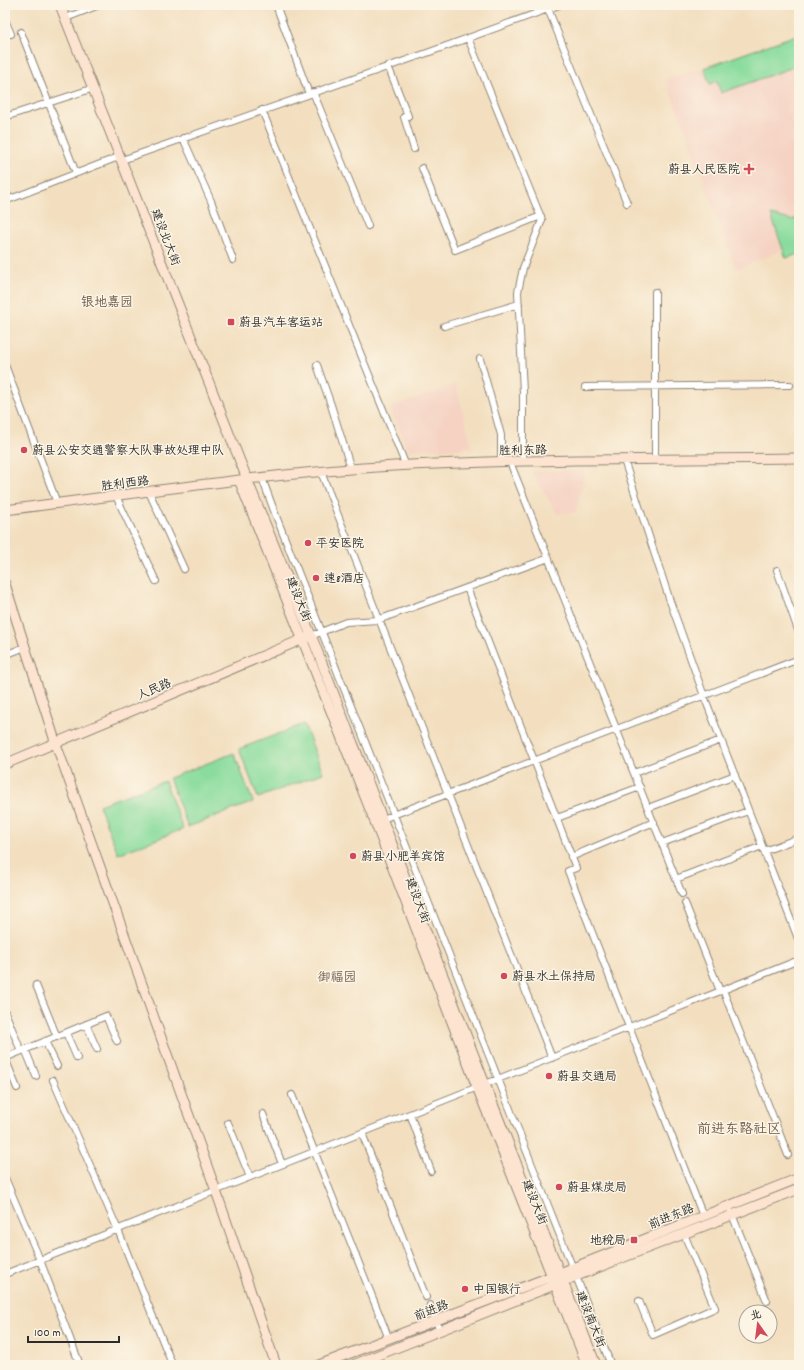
<svg xmlns="http://www.w3.org/2000/svg" width="804" height="1370" viewBox="0 0 804 1370" font-family="Dekko,'LXGW WenKai TC',sans-serif">
	<rect width="100%" height="100%" fill="#fcf5e5"/>
	<filter id="ink" filterUnits="userSpaceOnUse"><feTurbulence type="fractalNoise" baseFrequency=".025" numOctaves="2"/><feDisplacementMap in="SourceGraphic" scale="8" xChannelSelector="R" yChannelSelector="G"/><feConvolveMatrix kernelMatrix="1 2 1 2 8 2 1 2 1" color-interpolation-filters="sRGB"/></filter>
	<filter id="wash" filterUnits="userSpaceOnUse"><feTurbulence type="fractalNoise" baseFrequency=".012" numOctaves="4" result="noise"/><feDisplacementMap in="SourceGraphic" scale="16" xChannelSelector="R" yChannelSelector="G"/><feGaussianBlur stdDeviation="0.9" result="paint"/><feColorMatrix in="noise" values="0 0 0 0 0 0 0 0 0 0 0 0 0 0 0 0 0 1.4 0 .05"/><feComposite in="paint" operator="in"/></filter>
	<g filter="url(#wash)">
		<rect width="100%" height="100%" fill="#f3dfc0"/>
		<path fill="#f5d2c2" d="M799,34V218L790,220L771,215L783,250L736,269L683,124L665,79L704,68Z
			M456,384L472,448L408,450L390,408Z
			M585,470L576,512L557,514L532,472Z"/>
		<path fill="#89dc9d" stroke="#5a8464" d="M799,34V65L721,93L717,81L710,84L704,68Z
			M771,215L790,220L799,218V254L786,258Z
			M304,724L323,773L258,798L239,749Z
			M234,753L253,802L188,827L169,778Z
			M165,781L183,829L118,854L99,805Z"/>
	</g>
	<g filter="url(#ink)">
		<g fill="none" stroke-linecap="round" stroke-linejoin="round">
			<g stroke="#8f8576" stroke-width="8">
				<path id="street" d="M276,5L309,94
					M548,9L627,203
					M66,18L99,5
					M5,20L11,34
					M21,32L76,173
					M468,38L542,220L523,268L518,292L523,392V461
					M388,66L408,116L404,117L414,149
					M313,92L368,226
					M262,110L406,466
					M5,117L94,88
					M183,138L211,201L233,260
					M122,160L427,53L559,5
					M422,168L455,250L541,216
					M5,189L9,199
					M5,201L121,156
					M444,326L519,304
					M480,359L501,435V462
					M5,365L57,503
					M317,365L331,405L351,469
					M585,387L790,385
					M624,460L670,601L704,696L799,941
					M655,460V292
					M510,462L682,894
					M321,472L552,1058
					M262,478L276,516L611,1365
					M149,492L184,569
					M116,496L156,581
					M777,570L799,633
					M467,588L576,868L568,871L703,1216
					M311,636L346,622L378,620L549,558
					M5,655L25,647
					M634,773L721,740
					M648,808L735,775
					M557,818L640,787
					M380,820L799,659
					M662,843L748,811
					M764,851L799,838
					M571,857L654,822
					M676,879L762,846
					M685,903L720,991
					M36,985L57,1037
					M723,990L788,1155
					M5,1012L21,1051
					M86,1024L97,1049
					M66,1033L77,1058
					M45,1041L57,1066
					M25,1049L36,1076
					M5,1058L106,1016L117,1041
					M5,1058L17,1088
					M53,1080L118,1230L172,1364
					M292,1095L389,1339
					M263,1114L282,1164
					M410,1114L431,1171
					M228,1123L250,1177
					M362,1133L426,1297
					M5,1178L40,1260L80,1365
					M731,1212L767,1301
					M5,1274L799,960
					M639,1301L653,1335L715,1308L684,1234
					M430,1305L440,1331
					M601,1365L610,1362"/>
			</g>
			<g stroke="#8f8576" stroke-width="11">
				<path id="secondary" d="M60,5L253,494L315,645L485,1084L596,1365
					M239,480L375,822L477,1087L587,1365
					M5,510C124,495 243,477 363,468C508,458 654,460 799,458
					M5,584L56,744L216,1191L276,1365
					M5,764L308,637
					M319,1365L560,1273L799,1178
					M353,1365L622,1258L799,1189"/>
			</g>
			<use href="#street" stroke="#fff" stroke-width="6"/>
			<use href="#secondary" stroke="#fde4d1" stroke-width="9"/>
		</g>
	</g>
	<g fill="#d1495b" stroke="#fcf5e5" stroke-width="1.5">
		<path d="M747 163h4v4h4v4h-4v4h-4v-4h-4v-4h4z"/>
		<rect x="227" y="318" width="8" height="8" rx="2"/>
		<circle cx="24" cy="450" r="4"/>
		<circle cx="308" cy="543" r="4"/>
		<circle cx="316" cy="578" r="4"/>
		<circle cx="353" cy="856" r="4"/>
		<circle cx="504" cy="976" r="4"/>
		<circle cx="549" cy="1076" r="4"/>
		<circle cx="559" cy="1187" r="4"/>
		<rect x="630" y="1236" width="8" height="8" rx="2"/>
		<circle cx="465" cy="1289" r="4"/>
	</g>
	<g text-anchor="middle" stroke-width="3" stroke-linejoin="round" paint-order="stroke">
		<g font-size="12" fill="#2b2b2b" stroke="#fcf5e5" text-anchor="start">
			<text x="740" y="173" text-anchor="end">蔚县人民医院</text>
			<text x="239" y="326">蔚县汽车客运站</text>
			<text x="32" y="454">蔚县公安交通警察大队事故处理中队</text>
			<text x="316" y="547">平安医院</text>
			<text x="324" y="582">速8酒店</text>
			<text x="361" y="860">蔚县小肥羊宾馆</text>
			<text x="512" y="980">蔚县水土保持局</text>
			<text x="557" y="1080">蔚县交通局</text>
			<text x="567" y="1191">蔚县煤炭局</text>
			<text x="626" y="1244" text-anchor="end">地税局</text>
			<text x="473" y="1293">中国银行</text>
		</g>
		<g font-size="12" fill="#2b2b2b" stroke="#fcf5e5">
			<text transform="translate(166 237) rotate(69)" y="4">建设北大街</text>
			<text transform="translate(523 450) rotate(-1)" y="4">胜利东路</text>
			<text transform="translate(125 483) rotate(-7)" y="4">胜利西路</text>
			<text transform="translate(299 599) rotate(68)" y="4">建设大街</text>
			<text transform="translate(154 689) rotate(-23)" y="4">人民路</text>
			<text transform="translate(418 900) rotate(69)" y="4">建设大街</text>
			<text transform="translate(535 1202) rotate(68)" y="4">建设大街</text>
			<text transform="translate(671 1216) rotate(-22)" y="4">前进东路</text>
			<text transform="translate(431 1310) rotate(-21)" y="4">前进路</text>
			<text transform="translate(591 1319) rotate(68)" y="4">建设南大街</text>
		</g>
		<g font-size="13" fill="#6f5b4c" stroke="#fcf5e5">
			<text x="107" y="306">银地嘉园</text>
			<text x="337" y="981">御福园</text>
		</g>
		<g font-size="14" fill="#6f5b4c" stroke="#fcf5e5">
			<text x="739" y="1133">前进东路社区</text>
		</g>
	</g>
	<rect width="804" height="1370" fill="none" stroke="#fcf5e5" stroke-width="20"/>
	<g transform="translate(758 1324) rotate(346)"><circle r="19" fill="#fcf5e5" stroke="#a8a49b"/>
	<path d="M0-3L7 15L0 10L-7 15Z" fill="#d1495b"/>
	<text y="-6" font-size="11" font-weight="bold" text-anchor="middle" fill="#2b2b2b">北</text>
	</g>
	<path d="M28 1336v6h91v-6" fill="none" stroke="#2b2b2b" stroke-width="2"/>
	<text x="34" y="1336" font-size="12" fill="#2b2b2b" stroke="#fcf5e5" stroke-width="3" paint-order="stroke">100 m</text>
</svg>
